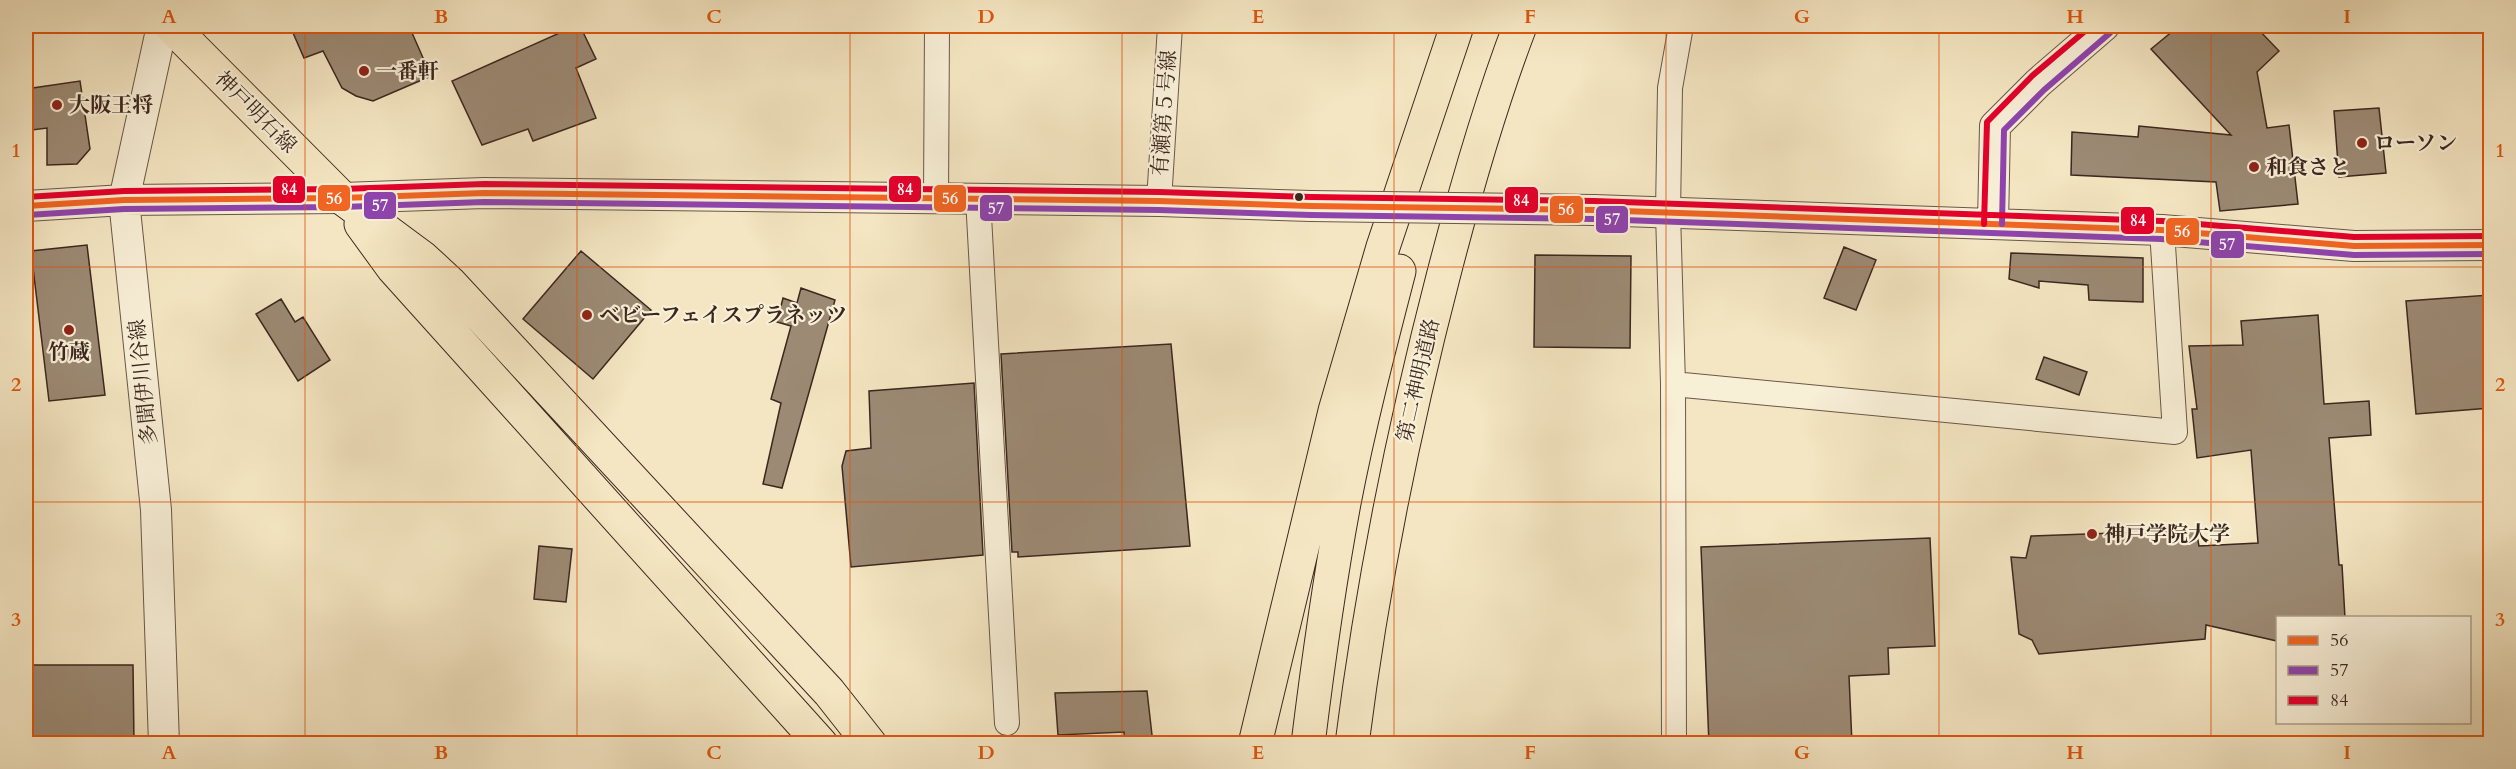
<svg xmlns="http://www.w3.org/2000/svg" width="2516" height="769" viewBox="0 0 2516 769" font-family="Cardo,'Noto Serif JP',serif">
	<rect width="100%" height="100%" fill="#f4e6c2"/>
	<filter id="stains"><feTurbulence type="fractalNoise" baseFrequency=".00333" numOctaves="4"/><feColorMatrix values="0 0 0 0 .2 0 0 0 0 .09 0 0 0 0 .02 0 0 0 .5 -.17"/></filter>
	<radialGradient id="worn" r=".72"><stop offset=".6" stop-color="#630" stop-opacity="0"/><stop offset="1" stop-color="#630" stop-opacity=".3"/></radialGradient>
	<path fill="#9c8a74" stroke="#3c271f" stroke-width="1.5" d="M290,26H409L431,76L373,101L356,96L342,88L323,51L304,58Z
		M575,26H580L596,59L576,68L596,118L533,141L528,129L482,145L452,81Z
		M2179,26H2255L2279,51L2257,72L2267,128L2289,125L2298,204L2220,211L2216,182L2071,175L2072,132L2138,137L2139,126L2231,135L2151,49Z
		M80,81L90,149L77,164L47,165V128L32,130L26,89Z
		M2379,108L2386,173L2339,177L2334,111Z
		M87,245L105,395L49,401L31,251Z
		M1844,247L1876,260L1856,310L1824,298Z
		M581,251L651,310L593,379L523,319Z
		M2011,253L2143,258V302L2089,300L2088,285L2039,281V288L2009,279Z
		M1535,255L1631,256L1630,348L1534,347Z
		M801,288L835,300L782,488L763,484L781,403L771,399L791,326L777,322L783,298L797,303Z
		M2490,295V408L2416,414L2406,301Z
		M281,299L295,322L303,317L330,360L298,381L256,314Z
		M2318,315L2324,404L2369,401L2371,435L2329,438L2339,565H2342L2345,618H2277V641L2206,625L2205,639L2039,654L2032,640L2019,634L2011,557L2026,558L2031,536L2196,530L2199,546L2258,543L2251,450L2197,458L2192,409H2197L2189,346L2243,345L2241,321Z
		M1171,344L1190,546L1018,557V552H1012L1001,354Z
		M2044,357L2087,372L2079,395L2036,379Z
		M974,383L983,555L851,567L842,466L846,451L871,448L869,391Z
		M1930,538L1935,646L1888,648L1889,674L1849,676L1852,744H1709L1701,547Z
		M539,546L572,549L566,602L534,599Z
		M26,665H133L134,744H26Z
		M1147,691L1153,744H1125L1124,732L1058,735L1055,693Z"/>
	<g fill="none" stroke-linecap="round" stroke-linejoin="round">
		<g stroke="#6a5748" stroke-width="26">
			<path id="minor" d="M936,198L937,26
				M978,198L1007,723
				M1159,201L1170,26
				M1673,384L2175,432L2162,230
				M1674,744L1673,384L1668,213L1670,88L1681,26"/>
		</g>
		<g stroke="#6a5748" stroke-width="32">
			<path id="tertiary" d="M162,26L124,200L156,510L164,744
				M26,206L124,200L342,198L484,193L1159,201L1311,206
				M1594,210L2162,230L2354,246L2490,245
				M1993,224L1995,126L2038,83L2104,26"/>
		</g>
		<g stroke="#3c271f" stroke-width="35">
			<path id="primary" d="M171,26L342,198"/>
		</g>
		<g stroke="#3c271f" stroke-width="35">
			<path id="motorway" d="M342,198L423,258L449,282L829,692L870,744
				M361,224L393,268L821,744
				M1255,744L1335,411L1383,247L1457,26
				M1308,744C1318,663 1329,583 1344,503C1359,425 1379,348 1399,271
				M1352,744C1372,586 1403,431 1443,277C1465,192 1489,107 1520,26"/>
		</g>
		<use href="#minor" stroke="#f8efd7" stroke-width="24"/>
		<use href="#tertiary" stroke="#f8efd7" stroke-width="30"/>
		<use href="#primary" stroke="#f4e6c2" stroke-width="33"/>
		<use href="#motorway" stroke="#f4e6c2" stroke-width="33"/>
		<g stroke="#6a5748" stroke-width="32" stroke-linecap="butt">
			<path id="tertiary-bridge" d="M1311,206L1594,210"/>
		</g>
		<use href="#tertiary-bridge" stroke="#f8efd7" stroke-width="30"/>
		<g stroke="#f8efd7" stroke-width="10">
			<path id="bus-1" d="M26,206L124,200L342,198L484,193L1159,201L1311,206L1594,210L2162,230L2354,246L2490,245"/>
		</g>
		<g stroke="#f8efd7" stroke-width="10">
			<path id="bus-2" d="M27,215L124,209L342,207L484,202L1159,210L1311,215L1594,219L2161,239L2354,255L2490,254
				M2002,224L2004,130L2044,90L2110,33"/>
		</g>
		<g stroke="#f8efd7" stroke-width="10">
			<path id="bus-3" d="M26,197L124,191L342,189L484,184L1159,192L1311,197L1594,201L2162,221L2354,237L2490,236
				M1984,224L1987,122L2032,76L2091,26"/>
		</g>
		<use href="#bus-1" stroke="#f26522" stroke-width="6"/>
		<use href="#bus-2" stroke="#8e44ad" stroke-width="6"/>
		<use href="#bus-3" stroke="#e4002b" stroke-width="6"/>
	</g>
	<path fill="none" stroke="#df560d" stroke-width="1.5" stroke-opacity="0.55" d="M305,26V744M577,26V744M850,26V744M1122,26V744M1394,26V744M1666,26V744M1939,26V744M2211,26V744M26,267H2490M26,502H2490"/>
	<g fill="#8f2418" stroke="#f8efd7" stroke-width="2">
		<circle cx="364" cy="71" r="6"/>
		<circle cx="57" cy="105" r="6"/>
		<circle cx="2362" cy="143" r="6"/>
		<circle cx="2254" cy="167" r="6"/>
		<circle cx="587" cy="315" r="6"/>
		<circle cx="69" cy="330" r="6"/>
		<circle cx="2092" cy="534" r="6"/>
	</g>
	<circle fill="#3c271f" stroke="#f8efd7" stroke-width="2" cx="1299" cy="197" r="5"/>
	<g text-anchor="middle" stroke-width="4.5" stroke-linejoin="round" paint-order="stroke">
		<g font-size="21" font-weight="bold" fill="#3c271f" stroke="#f8efd7" text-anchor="start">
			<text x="376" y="78">一番軒</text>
			<text x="69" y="112">大阪王将</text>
			<text x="2374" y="150">ローソン</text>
			<text x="2266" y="174">和食さと</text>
			<text x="599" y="322">ベビーフェイスプラネッツ</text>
			<text x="69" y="359" text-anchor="middle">竹蔵</text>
			<text x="2104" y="541">神戸学院大学</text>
		</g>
		<g font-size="21" fill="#3c271f" stroke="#f8efd7">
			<text transform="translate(256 112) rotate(45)" y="7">神戸明石線</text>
			<text transform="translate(1164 113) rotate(-86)" y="7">有瀬第５号線</text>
			<text transform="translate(1418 380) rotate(-77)" y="7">第二神明道路</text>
			<text transform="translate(143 382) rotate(-96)" y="7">多聞伊川谷線</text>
		</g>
	</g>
	<g stroke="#f8efd7" stroke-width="2">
		<rect x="888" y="175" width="34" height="28" rx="6" fill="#e4002b"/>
		<rect x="272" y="175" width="34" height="29" rx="6" fill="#e4002b"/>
		<rect x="317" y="184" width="34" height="28" rx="6" fill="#f26522"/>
		<rect x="933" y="184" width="34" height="29" rx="6" fill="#f26522"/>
		<rect x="1504" y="186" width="35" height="28" rx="6" fill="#e4002b"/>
		<rect x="363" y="191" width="34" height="29" rx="6" fill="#8e44ad"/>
		<rect x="979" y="194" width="34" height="28" rx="6" fill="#8e44ad"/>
		<rect x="1549" y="195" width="35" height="29" rx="6" fill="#f26522"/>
		<rect x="1595" y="205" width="34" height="29" rx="6" fill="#8e44ad"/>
		<rect x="2120" y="206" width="35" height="29" rx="6" fill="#e4002b"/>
		<rect x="2165" y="217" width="35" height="29" rx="6" fill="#f26522"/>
		<rect x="2210" y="230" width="35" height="29" rx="6" fill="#8e44ad"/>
	</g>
	<g font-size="16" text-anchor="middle" font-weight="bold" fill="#fff">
		<text x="905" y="195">84</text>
		<text x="289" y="195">84</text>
		<text x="334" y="204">56</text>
		<text x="950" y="204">56</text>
		<text x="1521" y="206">84</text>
		<text x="380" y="211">57</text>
		<text x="996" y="214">57</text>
		<text x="1566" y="215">56</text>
		<text x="1612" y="225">57</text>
		<text x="2138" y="226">84</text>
		<text x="2182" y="237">56</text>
		<text x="2227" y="250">57</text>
	</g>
	<rect width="2516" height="769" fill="none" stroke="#f4e6c2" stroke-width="66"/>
	<rect x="2276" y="616" width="195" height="108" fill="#f8efd7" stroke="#ad9f8d" stroke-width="1.5"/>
	<rect x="2288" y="636" width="30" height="9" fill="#f26522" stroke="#ad9f8d" stroke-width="1.5"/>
	<text x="2330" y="646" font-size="18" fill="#3c271f">56</text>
	<rect x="2288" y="666" width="30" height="9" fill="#8e44ad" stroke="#ad9f8d" stroke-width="1.5"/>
	<text x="2330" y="676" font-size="18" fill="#3c271f">57</text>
	<rect x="2288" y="696" width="30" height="9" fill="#e4002b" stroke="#ad9f8d" stroke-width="1.5"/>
	<text x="2330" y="706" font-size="18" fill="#3c271f">84</text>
	<rect x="33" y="33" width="2450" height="703" fill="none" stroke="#df560d" stroke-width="2"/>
	<g font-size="20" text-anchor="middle" font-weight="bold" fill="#df560d">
		<text x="169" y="23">A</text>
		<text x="441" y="23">B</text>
		<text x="714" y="23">C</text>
		<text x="986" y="23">D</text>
		<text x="1258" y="23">E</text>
		<text x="1530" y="23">F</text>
		<text x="1802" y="23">G</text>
		<text x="2075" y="23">H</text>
		<text x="2347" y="23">I</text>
		<text x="16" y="157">1</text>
		<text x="2500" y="157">1</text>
		<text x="16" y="391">2</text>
		<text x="2500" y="391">2</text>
		<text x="16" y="626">3</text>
		<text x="2500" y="626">3</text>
		<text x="169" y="759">A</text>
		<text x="441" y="759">B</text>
		<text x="714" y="759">C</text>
		<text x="986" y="759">D</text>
		<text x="1258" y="759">E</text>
		<text x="1530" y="759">F</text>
		<text x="1802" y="759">G</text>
		<text x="2075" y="759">H</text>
		<text x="2347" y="759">I</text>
	</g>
	<rect width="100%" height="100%" filter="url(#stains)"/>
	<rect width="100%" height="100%" fill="url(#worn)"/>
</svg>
